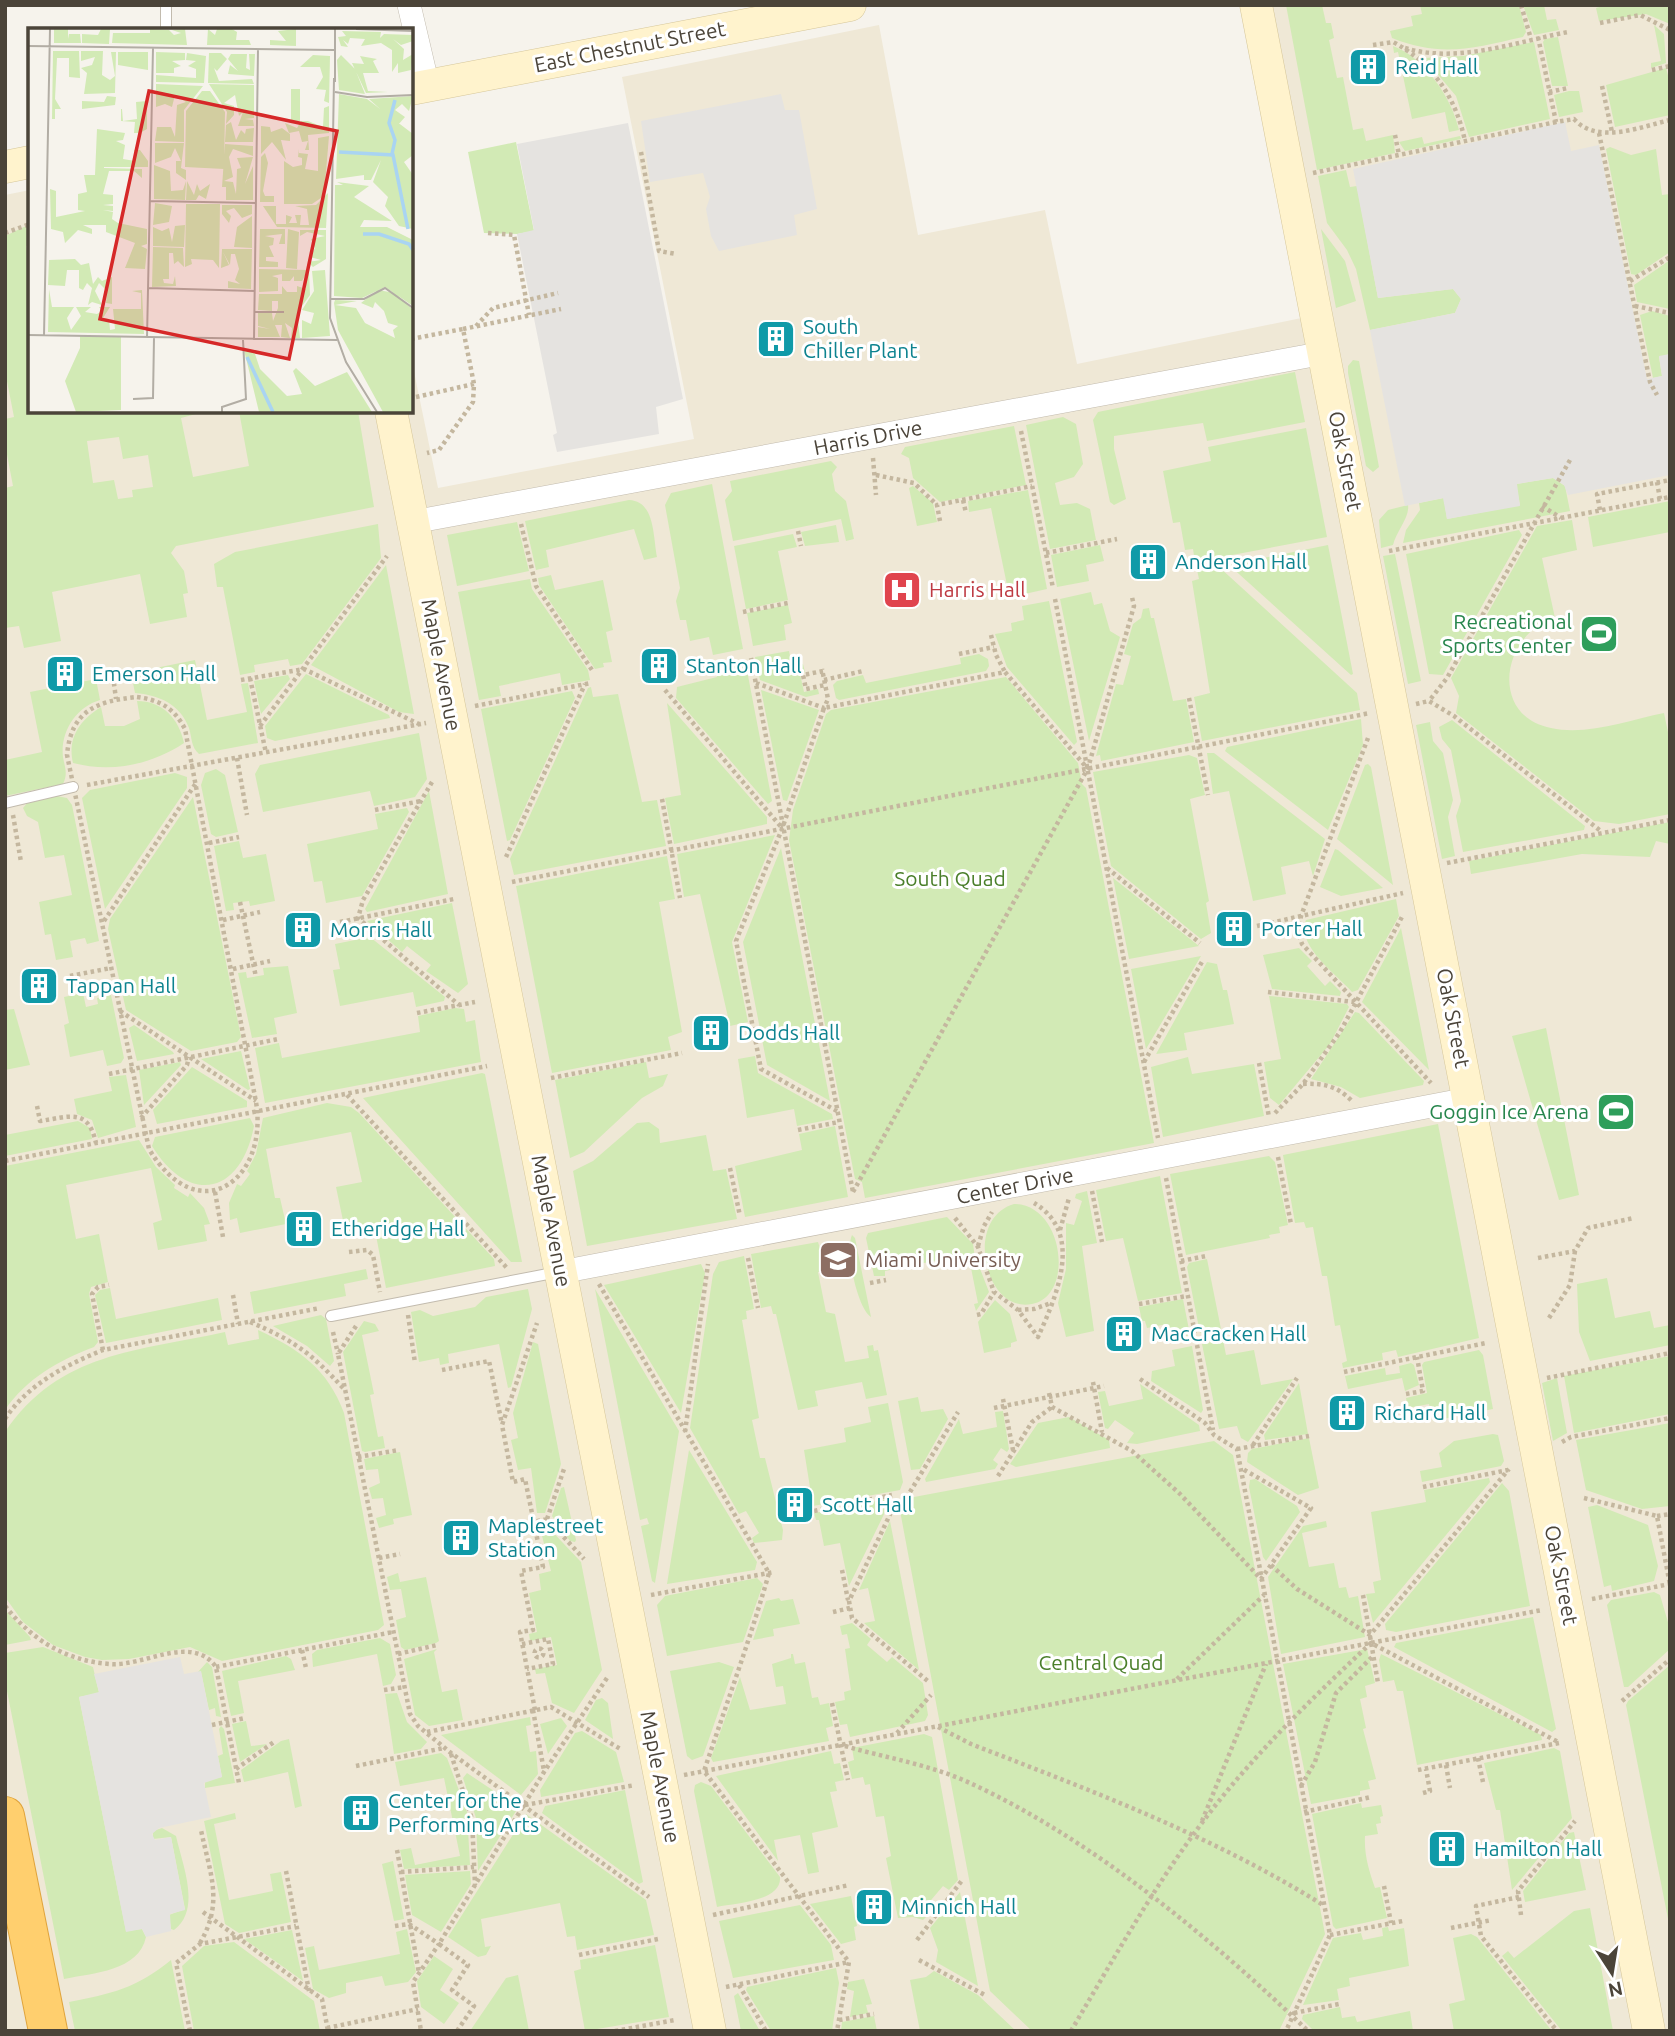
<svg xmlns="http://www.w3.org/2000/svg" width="1675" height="2036" viewBox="0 0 1675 2036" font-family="Ubuntu,sans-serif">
	<rect width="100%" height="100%" fill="#f6f3ec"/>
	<path fill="#efe8d6" d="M1256,5H1670V2031H5V195L30,190V411H411V357L438,488L694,439L622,77L879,25L918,235L1045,210L1077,364L1316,315Z"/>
	<path fill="#d2eab5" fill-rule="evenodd" d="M1286,5H1322L1326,23H1331L1334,38L1329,40L1337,78L1343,77L1353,130L1363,128L1366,141L1393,135L1395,153L1317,170Z
		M1420,5H1519L1526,32L1523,37C1473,48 1442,58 1392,38L1390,31L1413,26L1411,16L1422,14Z
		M1523,5H1544L1547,20L1556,19L1559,30L1534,35Z
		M1606,5H1670V24L1646,14L1599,21L1596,8Z
		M1654,25L1664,34L1666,63L1651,68V63L1661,61Z
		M1558,37L1568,86H1552L1543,42L1545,39Z
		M1534,42L1550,119L1469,137L1456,96L1424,58L1463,56Z
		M1393,46C1424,57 1452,98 1459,130L1449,132L1445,112L1412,119L1398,52L1394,53Z
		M1666,68L1670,83V115L1615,127L1606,85Z
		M1569,91H1579L1583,112L1559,117L1554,95Z
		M1460,136L1461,139L1405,151L1399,142L1422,137L1424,144Z
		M516,142L534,231L517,234L484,233L468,152Z
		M1610,147L1631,155L1656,149L1662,195L1670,194V252L1636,275L1631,274L1606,149Z
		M1346,170L1350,187L1357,186L1378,298L1453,289L1461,299L1455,313L1370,330L1356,269L1347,250L1327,223L1318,176Z
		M26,226L30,245L26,246L30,267V411H207L181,418L193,477L249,466L239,411H358L374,507L176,546L171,553L184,571L188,593L183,594L187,617L150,624L140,574L52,592L61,641L24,648L19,626L5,628V488L13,486L5,444V419L14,417L5,371V236ZM119,437L123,459L148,455L153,487L132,490L133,497L118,499L114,480L93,483L87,441Z
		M1321,229L1345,261L1356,301L1336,308Z
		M1670,260V309L1637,302L1634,285Z
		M1652,311L1670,316V354L1659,357L1662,376L1653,378L1640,315Z
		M1353,360L1359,361L1379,467L1373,472L1366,466L1348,373V366Z
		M1295,372L1305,422L1207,441L1203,423L1114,436V449L1126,499L1114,505L1110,502L1093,420L1098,412Z
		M1063,417L1076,424L1083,464L1074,477L1055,483L1060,505L1077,503L1090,509L1096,540L1050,549L1026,425Z
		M1014,426L1026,485L940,502L913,478L909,458L901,454L905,447Z
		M1306,428L1327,537L1195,562L1193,549L1185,550L1180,522L1173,523L1163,471L1211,461L1208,447Z
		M831,461L837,467L832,474L835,491L846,501L854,539L846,541L841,519L733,541L725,500L732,491L730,481Z
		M1553,478L1565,486L1570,511L1403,543L1406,530L1420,510L1419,503L1444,498L1447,519L1520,505L1516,484Z
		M712,484L743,649L713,655L709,637L690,641L686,620H680L676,601L680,588L665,505L671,493Z
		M913,486L933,503L937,522L917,526L909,488Z
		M1028,490L1047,589L1020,595L1017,583L1007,585L991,508L969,512L968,501Z
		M629,500C655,501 653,536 657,557L644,560L634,529L546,550L549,567L536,570L525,521Z
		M1670,501V532L1593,547L1588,517Z
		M1408,505C1410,517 1396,532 1393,545L1381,548L1379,520L1388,510Z
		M1572,520L1577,550L1542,558L1555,618C1501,634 1489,716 1551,728C1587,736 1629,720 1664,713L1670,742V814L1619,824L1594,821L1456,713L1459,696L1451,678L1537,526Z
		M517,522L529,571L457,586L447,535Z
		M378,524L381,558L302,664L290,666L288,659L254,665L255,672L240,675L223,587H217L214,564L235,552Z
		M836,525L839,542L805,546L801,532Z
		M1519,530L1522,535L1443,675L1429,674L1406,554Z
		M793,534L797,547L778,551L788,600L746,609L734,546Z
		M1100,545L1104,561L1086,565L1089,581L1057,587L1051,555Z
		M1328,545L1353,674L1351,675L1229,565Z
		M1395,554L1421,681L1408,684L1383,556Z
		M386,565L414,714L399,712L311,665Z
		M1218,566L1357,693L1360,710L1202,741L1194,697L1210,693L1192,581L1199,579L1197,570Z
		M551,575L555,590L603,580L613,630L606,632L612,662L603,663L604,667L595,669L539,585L538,578Z
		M530,579L532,589L588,670L590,680L562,685L560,673L499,686L501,696L479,700L458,592Z
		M1091,592L1094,605L1102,603L1110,631L1120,637L1089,741L1060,599Z
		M1049,601L1077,742L1074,745L1007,667L995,634L1012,631L1011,623L1024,620L1022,606Z
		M788,605L792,623L784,625L786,640L753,646L747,613Z
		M1149,608L1151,618H1154L1173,701L1186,699L1194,742L1101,761L1100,755L1096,756L1116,684L1123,685L1131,656L1124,654L1133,624L1141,618L1143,609Z
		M789,651L792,666L803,664L805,672L800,674L804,692L818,689L819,694L806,697L760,680L755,657Z
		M979,654L988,659L989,666L986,671L839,700L836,698L833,685L837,681L863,675L866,683L961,664L960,658Z
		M195,660L207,720L247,712L241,684L248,683L258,743L199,754C191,747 192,738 189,728C180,704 159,695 135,693L131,673Z
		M745,660L772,801L768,804L676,698L677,687L717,677L715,666Z
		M306,674L389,715L390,718L275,741L267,738L265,726Z
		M288,675L290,679L261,714L254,681Z
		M1006,677L1078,763L1082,784L1086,788L1154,1143L865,1198L862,1182L855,1179L789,840L793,810L826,714L831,710Z
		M96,679L100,700C76,707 60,732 63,757C65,768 68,774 63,784L5,796V760L42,752L30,692Z
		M591,687L593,697L618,694L642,802L657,800L666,846L514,875L510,859L588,688Z
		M761,690L819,710L787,801L783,800Z
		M572,691L575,698L510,840L507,841L481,709Z
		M137,701C163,701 179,719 184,743C151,765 111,773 73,763C67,738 80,720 101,707L105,726H124L140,719Z
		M667,703L767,817V824L674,844L665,798L681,795Z
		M1361,719L1363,745L1328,830L1225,751L1227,747Z
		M1452,720L1585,826L1584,830L1463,852L1456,816L1461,801L1451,750L1442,739L1439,727Z
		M1430,722L1433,741L1443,753L1453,800L1448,817L1455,856L1442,859L1416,725Z
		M419,733L427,779L415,797L374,806L370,791L263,812L255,774L260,765Z
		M1207,753H1214L1325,839L1313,876L1309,861L1281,867L1286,894L1253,901L1229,791L1213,794Z
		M1189,755L1197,758L1205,795L1190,799L1209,901L1206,903L1211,933L1201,939L1111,866L1093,772Z
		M1368,764L1371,767L1393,885L1337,839L1365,765Z
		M216,769L225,775L238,832L216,837L211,834L201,785L205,773Z
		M175,773L187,777V788L105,909L82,798L90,790Z
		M429,791L448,894L367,912L365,909Z
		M57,796L67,798L72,805L99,941L87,944L85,938L70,941L73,957L56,960L51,934L45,935L39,902L72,895L64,855L45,858L38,822L27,816L23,808L28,802Z
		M193,797L241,1037L237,1042L191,1051L126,1010L108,929L110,919Z
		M407,808L409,812L362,896L326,903L322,881L314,882L307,844L378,829L375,814Z
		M1670,822V844L1656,841L1650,857L1582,854L1471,874L1469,861Z
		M775,835L732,942L748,1022L730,1026L700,894L684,897L677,854Z
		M239,841L243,858L266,854L275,901L250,906L249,901L233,903L234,910L226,911L214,846Z
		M781,848L830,1101L767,1065L743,942Z
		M1335,849L1338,850L1383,888L1341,896L1320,887Z
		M667,856L675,899L659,902L682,1032L668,1037L671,1050L552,1073L516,886Z
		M1113,878L1199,946L1129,959Z
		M1396,899L1399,916L1358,990L1352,992C1336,974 1296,946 1306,920Z
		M452,903L468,984L458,993L426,971L431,965L407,946L402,952L367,921Z
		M1401,928L1429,1070L1362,1002Z
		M370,937L445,997L444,1001L416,1007L413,992L340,1006L333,970L340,969L335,944Z
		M1299,948L1312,961L1307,966L1325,986L1330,981L1341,992L1340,996L1272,989L1263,955Z
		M1201,956L1146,1049L1131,969Z
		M1207,962L1217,964L1223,990H1227L1234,1024L1184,1033L1187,1050L1156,1054Z
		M288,966L297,1013L274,1018L277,1034L252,1038L238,973L246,972L247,978L264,975L263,968Z
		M83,993L86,1007L98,1004L97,998L111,995L124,1058L121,1063L107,1066L103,1050L70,1057L64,1025L69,1023L64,997Z
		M1269,996L1347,1004L1349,1007L1330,1044L1279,1105L1270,1098L1264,1062L1281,1059Z
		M455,1008L464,1009L466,1022L475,1020L481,1062L265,1103L255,1048L279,1043L282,1058L420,1032L418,1016Z
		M14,1009L30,1065L5,1070V1010Z
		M1355,1012L1359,1013L1424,1081L1423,1085L1360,1098L1341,1087L1311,1079Z
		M134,1025L173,1052L174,1054L137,1061L129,1028Z
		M1546,1028L1579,1195L1559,1200L1512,1036Z
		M241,1051L250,1089L248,1090L201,1059Z
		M755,1056L758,1073L832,1114L833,1119L797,1126L794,1109L747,1118L738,1059Z
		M1188,1057L1192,1074L1254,1064L1264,1116L1163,1137L1151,1067Z
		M180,1062L181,1065L144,1105L139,1070Z
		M646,1062L649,1078L668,1074L663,1086L642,1098L584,1152L570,1158L555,1080Z
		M192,1067L247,1101V1107L157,1124L153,1110Z
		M482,1073L485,1074L522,1262H511L363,1098Z
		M126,1075L136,1127L98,1138L92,1120L77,1114L74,1099L112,1091L109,1077Z
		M327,1103L351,1107L359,1113L494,1259L495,1266L386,1288L375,1230L346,1235L336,1187L362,1182L351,1132L266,1149L275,1198H280L286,1224L240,1233L237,1218L230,1220L229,1203L237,1184L241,1186L250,1174L247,1171L256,1154L263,1118Z
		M250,1118L254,1126C241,1195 189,1206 152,1146L155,1137Z
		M78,1121L90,1128L92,1139L5,1156V1135Z
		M649,1122L659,1129L660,1143L706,1135L713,1171L726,1169L737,1219L587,1246L573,1171L593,1161L637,1123Z
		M1438,1124L1479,1338L1398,1357L1396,1350L1382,1353L1383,1360L1343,1368L1342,1363L1347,1361L1340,1325L1335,1326L1327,1276H1322L1313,1227L1306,1228L1304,1222L1295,1223L1283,1155Z
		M835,1126L848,1197L745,1217L735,1166L802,1150L799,1134Z
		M139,1140L156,1167L175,1185L174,1188L188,1197L190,1193L204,1208L210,1224L204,1225L207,1241L158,1250L153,1223L162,1220L151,1168L66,1185L76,1239L99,1234L108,1282L91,1287L89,1294L98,1342L94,1347C59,1360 26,1379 5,1410V1166Z
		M1269,1156L1275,1162L1288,1225L1279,1227L1280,1233L1269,1235L1270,1238L1186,1255L1170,1174Z
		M1160,1176L1182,1293L1138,1301L1123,1238L1106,1241L1096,1190Z
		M1087,1191L1097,1243L1082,1246L1094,1331L1066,1337L1058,1303L1066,1269V1223L1074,1225L1082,1201L1075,1198L1076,1194Z
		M1014,1204C1064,1204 1075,1296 1032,1304C985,1314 963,1219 1014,1204Z
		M947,1217L973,1244L975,1258H970L968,1254L885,1271V1276H874L866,1238L868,1233Z
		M852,1235L855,1238L871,1317C857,1308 845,1250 852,1235Z
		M818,1242L827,1270L818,1272L826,1312L835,1314L845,1362L869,1358L867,1346L873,1345L874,1351L878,1350L887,1395L866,1399L862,1382L815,1391L818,1406L798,1410L776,1314H773L771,1306L761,1308L751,1254Z
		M744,1256L754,1309L746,1311L747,1319L742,1320L759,1418L752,1420L760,1458H765L783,1530L782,1540L754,1543L752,1538L759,1533L746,1511L739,1514L690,1428L713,1274L719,1262Z
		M1207,1259L1221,1329L1200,1333L1187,1267L1189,1263Z
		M701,1264L705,1273L681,1413L604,1285Z
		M979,1266L989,1292L976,1311L974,1304L978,1303L971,1268Z
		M366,1269L368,1279L344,1284L346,1296L254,1314L250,1292Z
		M1607,1278L1615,1318L1650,1311L1654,1328L1670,1325V1345L1590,1361L1579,1332L1577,1284Z
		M110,1288L116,1319L218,1298L222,1320L106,1343L95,1295L100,1290Z
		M528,1289L532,1309L511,1387L508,1388L499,1344L448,1354L449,1363L440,1365L439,1358L419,1362L411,1312L420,1310L433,1316L475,1307L486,1297Z
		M595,1289L679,1431L655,1583L652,1581L641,1526L649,1524L647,1518L640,1520Z
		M1183,1299L1190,1335L1170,1339L1167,1324L1147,1328L1145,1321H1142L1139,1307Z
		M995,1300L1010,1314L1017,1341L1011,1343V1347L984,1353L978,1322Z
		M321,1315L326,1319L334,1361L330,1366L307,1346L273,1326Z
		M364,1321L375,1324L379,1331L362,1335L374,1394L370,1395L378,1437L383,1436L385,1448L365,1452L362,1451L343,1352Z
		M258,1330C299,1349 328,1369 344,1413L384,1625L378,1630L222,1661L190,1647L129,1659L102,1660L85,1657L53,1645L23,1622L5,1597V1432C59,1352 138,1351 225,1332L228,1345L259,1339Z
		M1223,1340L1226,1355L1254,1350L1261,1385L1293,1379L1248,1442L1241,1438L1237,1426L1219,1429L1202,1344Z
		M533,1342L538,1344L561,1464L545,1513H537L531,1468L518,1470L511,1440L518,1438L513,1413Z
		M1192,1346L1203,1410L1201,1413L1151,1381L1152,1371L1175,1366L1172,1350Z
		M1479,1350L1483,1355L1493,1409L1433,1421L1429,1404L1408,1408L1406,1398L1427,1393L1422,1365L1424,1362Z
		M1670,1356V1414L1574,1433L1564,1376Z
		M1411,1363L1414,1365L1419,1385L1405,1391L1402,1378L1348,1389L1345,1376L1385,1368L1386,1375L1400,1373L1399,1366Z
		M1557,1378L1567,1433L1553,1441L1542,1383Z
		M1299,1383L1308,1434L1265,1440L1264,1435Z
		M1140,1384L1199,1425L1200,1431L1137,1444L1127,1443L1134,1433L1115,1420L1108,1429L1105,1428L1098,1392L1105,1391L1109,1406L1143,1399Z
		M918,1397L921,1412L943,1409L948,1419L920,1469L911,1470L898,1401Z
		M888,1403L903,1482L900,1490L813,1506L804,1450L846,1442L844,1428L871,1422L868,1407Z
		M1003,1411L1009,1449L1007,1452L1001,1448L993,1460L998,1464L995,1469L926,1482L925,1479L959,1419L963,1434L997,1427L995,1412Z
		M1069,1417L1109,1440L1110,1448L1016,1467L1010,1464L1038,1423Z
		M1670,1423V1506L1642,1509L1586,1490L1576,1440Z
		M1493,1434L1498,1435L1504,1461L1501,1466L1422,1482L1420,1471L1442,1467L1439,1453L1454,1441Z
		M1309,1438L1319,1488L1298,1495L1247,1462L1248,1453L1252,1449Z
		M1214,1441L1233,1455L1325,1934L1279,2031H1032L990,1991L898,1500Z
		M689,1450L757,1562L755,1570L667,1584Z
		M400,1452L412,1515L393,1519L394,1524L379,1528L376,1518L386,1515L383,1498L372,1499L369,1488L380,1483L378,1469L366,1470L364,1459Z
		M1489,1478L1490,1482L1373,1623L1366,1594L1375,1593L1373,1582L1381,1580L1371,1512L1426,1502L1424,1490Z
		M1255,1479L1297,1506L1300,1512L1266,1561L1263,1557L1249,1487L1250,1480Z
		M1502,1483L1509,1491L1530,1606L1396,1632L1386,1630L1385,1624Z
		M564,1487L576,1540L575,1542L570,1541L552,1516L561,1488Z
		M887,1499L888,1506L849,1586L840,1543L824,1546L819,1520H816L814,1513Z
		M1597,1505L1648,1525L1658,1566L1654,1581L1612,1591L1611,1585L1604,1587L1588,1507Z
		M890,1521L919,1670L864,1623L875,1621L868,1588L859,1590Z
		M1326,1521L1327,1527L1302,1533L1309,1567L1334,1563L1339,1588L1346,1587L1349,1598L1358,1596L1365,1637L1281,1654L1268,1577L1303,1526Z
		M547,1526L581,1562L602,1670L574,1713L552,1703L545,1673L536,1674L535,1669L557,1665L551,1637L530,1641L529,1634L537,1632L529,1593L541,1590L539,1574L551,1571L540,1528Z
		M398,1573L400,1582L426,1577L439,1641L436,1643L405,1650L401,1647L396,1620L406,1617L401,1589L390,1590L387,1577Z
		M757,1578L763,1584L743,1642L667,1656L657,1605L665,1596Z
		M1654,1592L1660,1595L1670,1629V1649L1628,1687H1624L1607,1605L1611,1600Z
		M779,1598L781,1601L793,1599L800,1624L773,1629L774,1636L753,1640L766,1601Z
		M5,1610L30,1637L31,1640L5,1645Z
		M1533,1617L1556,1729L1552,1732L1394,1647L1396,1643Z
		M852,1623L871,1639L867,1645L887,1662L892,1657L923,1683L928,1715L925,1721L850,1737L847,1724L840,1725L835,1702L845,1700L844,1692L851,1690L845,1649L850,1648L847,1634L842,1635L840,1626Z
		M380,1638L390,1644L396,1675L391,1684L383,1686L377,1654L313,1667L312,1654L317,1650Z
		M43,1647L93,1667L99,1693L79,1697L126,1931L142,1929L146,1937C139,1971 93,1973 64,1979L5,1681V1653Z
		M437,1649L434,1652L442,1692L457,1689L463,1720L429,1726L415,1715L404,1659Z
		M1367,1649L1375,1683L1365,1686L1367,1697L1360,1699L1366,1728L1363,1729L1376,1779L1368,1781L1370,1789L1360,1791V1795L1311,1804L1283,1664Z
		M791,1654H793L795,1664L805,1662L812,1698L818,1697L820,1705L829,1703L833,1726L826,1728L829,1741L713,1762L711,1758L740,1677L750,1710L786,1704L783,1686L776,1687L772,1664L791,1658Z
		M1381,1654L1541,1735L1542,1740L1417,1765L1403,1691H1397L1394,1680L1383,1682L1379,1660Z
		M286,1656L291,1659L295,1670L238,1681L244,1713L231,1716L222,1671Z
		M207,1662L212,1667L221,1717L216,1716L215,1708L209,1710L201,1672H198Z
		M719,1662L734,1667L703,1756L692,1760L687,1756L670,1671Z
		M1670,1665V1929L1626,1705L1628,1701Z
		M397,1693L407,1722L427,1742L421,1749L394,1754L385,1694Z
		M602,1698L608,1703L613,1739L585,1720L596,1700Z
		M530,1717L531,1725L526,1726L530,1752L536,1751L538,1774L521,1795L441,1735Z
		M561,1718L567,1726L548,1754L540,1724Z
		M246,1721L251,1746L267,1744L240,1762L232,1724Z
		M221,1726L224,1729L235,1783L205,1788V1781L222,1777L218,1756L223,1754L219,1729Z
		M582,1731L616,1752L624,1782L541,1797L540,1790L575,1733Z
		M924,1734L932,1737L958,1880L949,1890L943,1886L926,1906L932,1911L923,1920L913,1917L898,1918L886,1858L891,1856L884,1816L876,1817L870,1784L865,1785L863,1777L852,1779L848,1762L854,1760L852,1748Z
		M289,1739L302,1806L295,1808L288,1772L244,1782L241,1770L281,1741Z
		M1554,1748L1560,1751L1572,1818L1512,1890L1500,1810H1496L1484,1763Z
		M831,1751L834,1764L840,1763L844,1780L835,1782L837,1791L830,1792L838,1827L812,1833L819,1872L808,1874L800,1835L774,1840L778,1861L716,1776Z
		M441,1753L447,1758L467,1812L470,1865L404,1869L400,1850L411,1848L415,1865L460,1856L444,1778L400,1786L395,1762Z
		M467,1773L515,1805L516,1811L478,1871L476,1818L463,1778Z
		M701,1782L711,1786L780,1877C782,1902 734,1903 717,1907L694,1791L695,1785Z
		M625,1790L643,1882L639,1884L542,1813L545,1806Z
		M1361,1803L1362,1808L1381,1805L1383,1816L1380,1817L1381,1823L1376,1824L1378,1834L1365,1836C1364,1855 1369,1871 1375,1888L1380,1887L1387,1918L1336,1929L1333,1926L1312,1814Z
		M235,1813L236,1819L214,1824L229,1900L273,1891L270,1874L281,1872L291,1922L239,1933L225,1924L204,1821Z
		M526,1814L646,1900L654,1935L577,1950L575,1936L567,1937L560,1903L481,1919L485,1947L491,1946L486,1955L478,1957L448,1937Z
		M162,1828L176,1836C182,1864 202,1909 174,1930L171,1929L169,1915L185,1909L171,1837L153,1839V1831Z
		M1574,1832L1586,1890L1525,1902L1523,1891L1569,1833Z
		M393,1861L404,1919L394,1921L382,1864Z
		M470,1871L471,1884L441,1932L412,1915L405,1875Z
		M960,1892L978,1986L936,1962L938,1950L930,1928Z
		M851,1896L857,1926L854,1927L856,1940L841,1944L810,1904Z
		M800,1905L831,1945L834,1960L733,1978L719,1921Z
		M1590,1908L1613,2031H1562L1502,1956L1508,1951L1514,1958L1574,1911Z
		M1388,1927L1389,1931L1404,1928L1409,1966L1349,1978L1350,1986L1337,1989L1339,2000L1303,2005L1333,1938L1361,1933L1363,1940L1383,1936L1382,1928Z
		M407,1929L416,1972L408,1982L385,1986L382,1976L346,1983V1993L329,1998L313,1989L305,1948L314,1946L319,1970L400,1954L396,1932Z
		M292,1930L303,1981L244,1939Z
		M1471,1934L1477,1937L1552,2031H1454L1449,2004L1465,2000L1453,1938Z
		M234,1942L314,2001L320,2031H194L182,1966L204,1946Z
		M655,1945L669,2017L585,2031L574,1971L581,1969L580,1960Z
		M434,1956L453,1969L440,1990L459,2003L444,2024L421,2007L417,1981Z
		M171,1960L185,2031H75L69,2002C111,1994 137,1988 171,1960Z
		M836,1968L839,1983L832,2031H771L746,1990L747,1987Z
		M934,1971L978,1995L1016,2031H920L910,1980L926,1977Z
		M518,1975L529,2031H470L506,1978Z
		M864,1979L872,2004L866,2005L868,2013L850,2017L854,1991L847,1989L848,1982Z
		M738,1993L760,2031H741L734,1996Z
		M1340,2007L1342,2018L1355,2016L1357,2022L1410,2011L1413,2031H1314L1302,2019L1303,2015Z
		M874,2016L877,2031H841L842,2022Z"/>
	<path fill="#e5e3e0" d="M781,94L785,110H799L817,209L794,215L797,235L719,251L711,236L706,209L710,197L703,173L650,182L641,121Z
		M1565,122L1571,151L1599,145L1647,379L1662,376L1659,356L1670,354V475L1568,495L1564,485L1553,478L1517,484L1520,506L1447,519L1443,498L1405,506L1370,330L1455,313L1461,299L1453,289L1378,298L1353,169Z
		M628,123L683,399L656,407L659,434L557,452L553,435L557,433L517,234L534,230L517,144Z
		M180,1657L184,1674L201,1671L222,1777L204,1783L211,1817L159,1828L152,1834L155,1840L171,1837L185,1910L170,1914L171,1931L146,1937L142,1929L126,1932L79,1697L99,1692L94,1674Z"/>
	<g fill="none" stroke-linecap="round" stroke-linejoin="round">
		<g stroke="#c2bbae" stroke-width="12">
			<path id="lane" d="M166,5V30
				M5,803L73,787
				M331,1316L558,1272"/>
		</g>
		<g stroke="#c2bbae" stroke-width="24">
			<path id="street" d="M409,5L428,86
				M413,522L1324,353
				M561,1272L1468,1099"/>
		</g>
		<g stroke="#d6c79b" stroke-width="33">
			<path id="secondary" d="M1256,5L1649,2031
				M411,89L850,5
				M5,167L30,162
				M391,411L710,2031"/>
		</g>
		<g stroke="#e0a43c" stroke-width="40">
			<path id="highway" d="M5,1816L48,2031"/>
		</g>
		<path stroke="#c4b79f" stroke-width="4.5" stroke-dasharray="3.5 3.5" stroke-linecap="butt" d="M1521,5L1531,39
			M1600,23L1640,15L1670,30
			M1538,37L1556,122L1574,119C1597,145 1640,127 1670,120
			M1373,45L1393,42C1433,63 1456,98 1465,141
			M1405,48C1458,64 1515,42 1568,32
			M1652,70L1670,66
			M1602,86L1612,132
			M1549,92L1568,88
			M1599,133L1650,382L1657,395
			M1395,135L1399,155
			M641,152L659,251L676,254
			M1313,173L1556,122
			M5,233L30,224
			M488,233L514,235L529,315
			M1630,281L1670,257
			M1635,306L1670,313
			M476,326L493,308L558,293
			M463,329L561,309
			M411,339L463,329L474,384L473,402L439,450L427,453
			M416,397L474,384
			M1021,431L1053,588
			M873,458L876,495
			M1570,460L1447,678L1429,701L1454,716L1602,832
			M876,475L914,483L937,505
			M1657,482L1660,499
			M963,500L966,513
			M1542,506L1561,518
			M1600,510L1597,494L1670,480
			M940,521L937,505L1032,486
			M521,524L536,586L592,670
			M798,531L801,546
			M1389,551L1670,497
			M1046,553L1117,539
			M1055,599L1158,1138
			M743,612L788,603
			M991,635L996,655L1005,672
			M959,654L994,647
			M751,658L853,1192
			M823,671L803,675L806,689L825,685
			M113,676L116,699
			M250,678L266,753
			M241,680L304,669L419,724
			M824,680L863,671
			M756,683L824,708L828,699L822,669
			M665,690L782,828
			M137,697C160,700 174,708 185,729L256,1102C269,1181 198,1231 149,1149L67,755C71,711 96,701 137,697Z
			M1189,698L1208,795
			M1416,704L1429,701
			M475,706L591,683
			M260,726L387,556
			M1368,738L1301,916L1298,932L1302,944L1431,1083
			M237,758L247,815
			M432,782L363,900L358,918L459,1005
			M87,785L426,723
			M662,799L680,898
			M375,810L421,801
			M13,815L21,862
			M209,843L239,837
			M506,857L585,684
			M1447,863L1670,820
			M1107,868L1200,943
			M512,882L1370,713
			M240,902L256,977
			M223,920L260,912
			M104,921L196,783
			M340,922L454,899
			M1257,926L1403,893
			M233,969L270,961
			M70,976L111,968
			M1268,992L1354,1002
			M120,1011L256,1101
			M417,1013L475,1002
			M744,1039L755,1036
			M1144,1062L1203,960
			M1259,1063L1269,1117
			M109,1074L278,1039
			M551,1078L682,1053
			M1303,1084C1324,1083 1337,1086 1352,1101
			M347,1095L507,1268
			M37,1106L40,1121C69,1117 88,1107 96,1143
			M837,1111L761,1069L736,941L782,829L824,708L1005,672L1087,768
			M1275,1113L1303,1084L1340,1032L1403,915
			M141,1118L187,1065L189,1057
			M798,1130L839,1122
			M1278,1157L1291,1224
			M5,1161L487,1066
			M730,1168L740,1216
			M1166,1178L1195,1334
			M1092,1191L1102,1242
			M215,1192L223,1237
			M853,1192L1088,768L1134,606L1132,597
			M955,1218L978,1247L994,1292L1018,1310L1038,1337C1056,1297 1085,1233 1034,1203
			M1060,1230L1069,1198
			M978,1246L984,1226L992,1212
			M349,1252L367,1250L373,1255L380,1292
			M748,1258L758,1308
			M1538,1258L1575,1251L1588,1228L1634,1218
			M1181,1261L1206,1256
			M971,1264L981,1262
			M870,1283L886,1280
			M599,1284L769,1573C750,1640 726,1705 704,1771L849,1962L837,2031
			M233,1295L238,1324
			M1139,1304L1187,1296
			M1018,1310L1034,1309L1051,1303
			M408,1315L415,1363
			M977,1315L981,1314L994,1292
			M1549,1318L1570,1285L1575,1251
			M250,1322C295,1341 311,1353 344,1389
			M356,1326L338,1354L410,1714L418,1726L451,1753L649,1897
			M333,1332L338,1354
			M1197,1345L1213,1430
			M103,1350L92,1294L98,1287L109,1285
			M442,1370L489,1361L502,1424
			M1344,1372L1486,1343
			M1547,1378L1670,1353
			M1140,1379L1205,1423L1214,1435L1237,1449L1330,1935L1286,2031
			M1093,1382L1102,1432
			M1049,1393L1052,1407L1132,1451L1179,1493L1261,1579L1311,1508L1241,1468
			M1406,1394L1423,1391L1417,1357
			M1003,1399L1013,1450
			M994,1408L1104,1386
			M5,1419C28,1384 66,1365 103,1350L320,1308
			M685,1432L708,1264
			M1562,1442L1571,1437L1670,1418
			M1253,1445L1297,1378
			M1237,1449L1309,1436
			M358,1457L399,1450
			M998,1476L1032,1422L1052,1407
			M1423,1487L1508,1470
			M910,1492L958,1412
			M1584,1498L1657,1516L1670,1585
			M894,1506L849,1601L852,1618L929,1682
			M814,1511L892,1495
			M1657,1516L1670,1514
			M547,1519L565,1466
			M523,1524L547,1519L584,1559
			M379,1558L400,1554
			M1271,1565L1297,1589L1370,1635L1509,1469
			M842,1570L848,1600
			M651,1595L774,1572
			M1363,1595L1378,1683
			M1592,1599L1670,1584
			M5,1606C32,1640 66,1661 110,1664C143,1667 192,1633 216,1667L239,1783
			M833,1612L850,1608
			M522,1644L548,1639L553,1664L527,1669
			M534.5 1653a4.5 4.5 0 1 1 9 0a4.5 4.5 0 1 1-9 0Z
			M302,1650L306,1668
			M398,1654L437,1645
			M216,1667L393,1632
			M1177,1679L1264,1595
			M384,1690L404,1687
			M1622,1701L1670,1659
			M832,1703L848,1780
			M533,1710L544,1771
			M535,1710L520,1632L533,1630L521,1571L543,1567L525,1479L513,1482L502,1425L537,1323
			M212,1725L245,1718
			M938,1727L971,1744C1092,1791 1213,1836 1323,1905
			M427,1732L551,1707L622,1750
			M897,1733L931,1695
			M845,1746C886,1758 933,1765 972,1784C1093,1840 1212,1939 1308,2031
			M451,1754L472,1819L475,1885
			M1478,1758L1483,1782
			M1446,1765L1450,1788
			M356,1766L444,1748
			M236,1769L274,1742
			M1418,1770L1559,1743
			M684,1775L1542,1610
			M1301,1786L1315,1762L1336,1693L1373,1656
			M1423,1793L1430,1791L1426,1769
			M525,1805L635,1785
			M1304,1812L1371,1797
			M1202,1821L1266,1664
			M397,1850L419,1973
			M286,1871L309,1991
			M401,1872L474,1867
			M1384,1886L1391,1923
			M1519,1897L1476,1906L1481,1936L1557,2031
			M203,1912L322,1999L328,2031
			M713,1915L849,1885
			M1521,1915L1518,1891L1575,1821
			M395,1926L409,1924L439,1944L413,1982L421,2031
			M1451,1928L1492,1920
			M1330,1935L1403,1921
			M917,1940L963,1879
			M200,1943C224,1902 210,1874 201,1830
			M579,1955L658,1939
			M919,1960L985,1995
			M739,1985L766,2031
			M726,1987L849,1962
			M1294,2013L1339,2004
			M839,2020L874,2014
			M327,2028L418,2009
			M190,2031L176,1963L200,1944L296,1926
			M457,2031L474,2006L452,1990L468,1965L439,1944L544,1772L607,1678
			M615,2031L675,2020
			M1071,2031C1110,1965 1148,1897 1193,1835C1244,1764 1307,1703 1371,1643L1560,1743"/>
		<use href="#lane" stroke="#fff" stroke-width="10"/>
		<use href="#street" stroke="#fff" stroke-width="23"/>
		<use href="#secondary" stroke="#fff3cd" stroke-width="32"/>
		<use href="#highway" stroke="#ffcf6e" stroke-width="38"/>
	</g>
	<defs>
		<g id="building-square" transform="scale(2.0125)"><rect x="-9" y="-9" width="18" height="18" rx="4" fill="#0f9aa8" stroke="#fff"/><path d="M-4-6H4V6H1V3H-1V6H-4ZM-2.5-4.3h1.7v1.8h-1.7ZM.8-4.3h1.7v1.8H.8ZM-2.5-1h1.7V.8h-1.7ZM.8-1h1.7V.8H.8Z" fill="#fff"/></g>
		<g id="hospital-square" transform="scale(2.0125)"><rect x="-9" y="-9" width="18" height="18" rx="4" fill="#e0444e" stroke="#fff"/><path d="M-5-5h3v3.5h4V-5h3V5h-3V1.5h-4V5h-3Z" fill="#fff"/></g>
		<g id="stadium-square" transform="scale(2.0125)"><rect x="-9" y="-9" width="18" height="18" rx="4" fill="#2e9e5b" stroke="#fff"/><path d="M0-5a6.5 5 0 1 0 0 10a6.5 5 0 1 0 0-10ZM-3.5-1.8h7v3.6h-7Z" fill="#fff"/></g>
		<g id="university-square" transform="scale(2.0125)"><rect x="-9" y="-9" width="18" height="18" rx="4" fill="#8d6e63" stroke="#fff"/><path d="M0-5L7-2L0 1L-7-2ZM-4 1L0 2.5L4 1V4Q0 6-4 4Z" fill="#fff"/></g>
	</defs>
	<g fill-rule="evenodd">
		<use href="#building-square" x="1368" y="67"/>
		<use href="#building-square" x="776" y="339"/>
		<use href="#building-square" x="1148" y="562"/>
		<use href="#hospital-square" x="902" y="590"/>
		<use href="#stadium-square" x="1599" y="634"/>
		<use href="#building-square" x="659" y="666"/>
		<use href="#building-square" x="65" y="674"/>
		<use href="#building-square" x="1234" y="929"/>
		<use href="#building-square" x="303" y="930"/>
		<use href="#building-square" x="39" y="986"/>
		<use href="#building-square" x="711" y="1033"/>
		<use href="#stadium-square" x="1616" y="1112"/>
		<use href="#building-square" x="304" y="1229"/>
		<use href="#university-square" x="838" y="1260"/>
		<use href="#building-square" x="1124" y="1334"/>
		<use href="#building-square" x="1347" y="1413"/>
		<use href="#building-square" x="795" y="1505"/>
		<use href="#building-square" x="461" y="1538"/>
		<use href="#building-square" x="361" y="1813"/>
		<use href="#building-square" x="1447" y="1849"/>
		<use href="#building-square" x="874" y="1907"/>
	</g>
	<g text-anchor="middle" stroke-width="6" stroke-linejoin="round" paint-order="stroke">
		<g font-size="21" fill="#4b4439" stroke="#fff">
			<text transform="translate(630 47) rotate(-11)" y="7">East Chestnut Street</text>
			<text transform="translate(868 438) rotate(-11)" y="7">Harris Drive</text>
			<text transform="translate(1345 461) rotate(79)" y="7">Oak Street</text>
			<text transform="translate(441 665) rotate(79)" y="7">Maple Avenue</text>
			<text transform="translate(1453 1018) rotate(79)" y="7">Oak Street</text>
			<text transform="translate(1015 1186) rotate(-11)" y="7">Center Drive</text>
			<text transform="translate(551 1221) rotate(79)" y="7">Maple Avenue</text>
			<text transform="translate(1561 1575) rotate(79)" y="7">Oak Street</text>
			<text transform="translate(660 1777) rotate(79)" y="7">Maple Avenue</text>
		</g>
		<g font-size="21" fill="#0d838f" stroke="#fff" text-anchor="start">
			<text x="1395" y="74">Reid Hall</text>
			<text x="803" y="334">South<tspan x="803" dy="24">Chiller Plant</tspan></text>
			<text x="1175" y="569">Anderson Hall</text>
			<text x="686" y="673">Stanton Hall</text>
			<text x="92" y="681">Emerson Hall</text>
			<text x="1261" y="936">Porter Hall</text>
			<text x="330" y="937">Morris Hall</text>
			<text x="66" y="993">Tappan Hall</text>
			<text x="738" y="1040">Dodds Hall</text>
			<text x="331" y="1236">Etheridge Hall</text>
			<text x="1151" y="1341">MacCracken Hall</text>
			<text x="1374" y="1420">Richard Hall</text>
			<text x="822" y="1512">Scott Hall</text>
			<text x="488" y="1533">Maplestreet<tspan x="488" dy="24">Station</tspan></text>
			<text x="388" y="1808">Center for the<tspan x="388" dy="24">Performing Arts</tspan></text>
			<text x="1474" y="1856">Hamilton Hall</text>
			<text x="901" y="1914">Minnich Hall</text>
		</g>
		<g font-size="21" fill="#be3a42" stroke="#fff" text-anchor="start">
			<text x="929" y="597">Harris Hall</text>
		</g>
		<g font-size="21" fill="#27864d" stroke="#fff" text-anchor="end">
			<text x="1572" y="629">Recreational<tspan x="1572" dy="24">Sports Center</tspan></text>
			<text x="1589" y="1119">Goggin Ice Arena</text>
		</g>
		<g font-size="21" fill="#4a7f2a" stroke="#fff">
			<text x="950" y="886">South Quad</text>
			<text x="1101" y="1670">Central Quad</text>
		</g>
		<g font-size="21" fill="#785e54" stroke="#fff" text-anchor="start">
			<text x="865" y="1267">Miami University</text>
		</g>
	</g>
	<g transform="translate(28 28)">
		<rect width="385" height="385" fill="#f6f3ec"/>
		<path d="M26,1H40V11L41,6H52L53,15H26ZM73,1H82L81,16L54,15V6L70,7ZM122,1L141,2L146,7L153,5L144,2L157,1L159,17L84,15L85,5H122ZM180,1L187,7L189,1H204L209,4L208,12H221L223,17H179ZM268,1V18L242,17V12L258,13L250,3ZM314,3L353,4L352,10L356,6L385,7V13L373,17L365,11L376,21L375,32L385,26L383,42L370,45V35L364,44V22L353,15L333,18L337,11L322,10L320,16L315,12L320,19L313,18L310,9L318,8ZM25,23H51L52,50L41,49V30H29L27,71L33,81H27V91H24ZM53,23H75L74,47L82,52L87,48L83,24H88L87,65L56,66L59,45L53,40L64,37L67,29L53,33ZM90,24H120V42L90,37ZM128,24L157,25V32L144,33L153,38L146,40V45H128ZM159,25L178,28L176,55L128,54V47L168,50V41L160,38L168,33L158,32ZM181,25H193L199,31L189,43L186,40L191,53L224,51L226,56L180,55ZM203,26H219L218,40L222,42L221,26H227L226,48L200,46L202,37L210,43L200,31ZM285,27L302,28L301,75L296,73L298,62L288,61L295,49L292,39H272ZM313,27L327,41L337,66L311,62L309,32ZM332,28L349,31L345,33L351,45H335L340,63L360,64L338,65L324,35L336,36ZM128,56L175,58L156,82V114L127,113L129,99H143L147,109L149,77L158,74L147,67L144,79L137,76L128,79ZM181,56L226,57V90L217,91L225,92L226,98H210L215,84L211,88L207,67L196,75L206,78V87L198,96L199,84ZM263,61H272V93H263ZM174,63H182L197,84L196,141L157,139L158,83ZM311,66L339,71L385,106V127L376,134L385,147V201L371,198L357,178L360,169L345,154L353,132L343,152H336V147L308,151ZM79,68L88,69L87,77L54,81V73L76,74ZM385,68L381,83L374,76L367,82L377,89L370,97L341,71ZM119,73V101L112,105H106L107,94L93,93V81H82H94L95,93L109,91L108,74ZM301,78V105L280,107L281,122H277L280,113L274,114L271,103L261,105L257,95L269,100L273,93H280L295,99L296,80ZM203,94L208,112L213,102L217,106L218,101L226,100L225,114H197L198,97ZM233,98L242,99L243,104L254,100L262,106V113L253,112L258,132L244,114L233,126ZM69,101L97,105L95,112L88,113L97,117L95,131L107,133L106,122H112L120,133V139H76V140L114,141V150L106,143H81L75,166L85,167V176L75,177L85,178V183L75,182L85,184L84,191L90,195L119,201V216L113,218L119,221L117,241L97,240L107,215L78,204V197H55L64,201V206L50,202L37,215L35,204L23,201L22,161L28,163V189L57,183L50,182V166L59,164L56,147H67ZM301,108L296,168L284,176H256V133L265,139L274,137V130L270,129L271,121V125L280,126L277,141L290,143V110ZM127,115H156L153,140L158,142V152L148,145V133H153L147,120L143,129L127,135ZM197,116L225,118V128L205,121L201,129L205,149L196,153L205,154L208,166L209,141L213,140L209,130L225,129L217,156L225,138V172H198V159H194ZM237,125L240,135L235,163L237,168H246V174H232L233,129ZM126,137L142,143L143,163L155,162L158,153L157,172L126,171ZM159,153L166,167L169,156L172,163L182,156L178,171L171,167L168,172H158ZM309,154L341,158L326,169L364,193L336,192L332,199H359L385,212V278L357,259L334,270L306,268L307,157H315ZM300,165L298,200L249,199L235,178H248V196H258V187L264,189L261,195H269L267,187H273L272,197H281L279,181L267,178L288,177ZM127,175L144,178L141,194L125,197ZM158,176H192L191,240L185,232L163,231L164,236L157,239ZM194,177H224V186L214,190L206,180L198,183L203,188L201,195L194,186ZM224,188V220L206,219L209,199ZM157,197L156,219L125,218V199L134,203L141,200L144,214L147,198ZM232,201H257V216H251L254,206L237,208L246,210L245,217L241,218L246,229H238V233L250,234V239H231ZM260,201L271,204L269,241L258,240ZM272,202H298V231L285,239L280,234L293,232L282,229L287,220L283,211L297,208L279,204L272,208ZM125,219L155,220L156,239L150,233L146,236L145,225H141V251H135L136,255L145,256L147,248L148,258L124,259ZM194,221H224L223,261L200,260V253L212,256L207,252L211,241L207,226H203L202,237L195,224L201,237L193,240ZM47,231L53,237L61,235L65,256L70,249L74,253L84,249V276L78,275L79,263L71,255L67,263L74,277L64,274L60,277L64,260L59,255L55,262L51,260V242H39L37,258L20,257L21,232ZM231,241L281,242L282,267L269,285L272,310H263L264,300L257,295L262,310L253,309L254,297H247L252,309H230V299L242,301L230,298V285H244L245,293L250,280V273H244V283L230,282L231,266H254V258L259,264H269V258L278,261V246L274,253H266V248L262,253H254V246L244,248L250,250V263L231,264ZM297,242L302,308L274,310V292L283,296L286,285L274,282L286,263L284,243ZM21,261L24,279H46L39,290L43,302L53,288L48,279H63L57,284L69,286L74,283L71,279H82L75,290L81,291L82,302L87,301L85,281H113V265L104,263L114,262L116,306L20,304ZM350,262L367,265L385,282V384H355L310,302L306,275L307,272L329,273L307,277L328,280L337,295L367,310L365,302L370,298L360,295L356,283L347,274L345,280L333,275ZM52,308L93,309V382L48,384L37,353L52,320ZM216,322L226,323L232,341L259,368L274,366L265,343L268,340L287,358L319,344L344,384H231Z" fill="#d2eab5"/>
		<path fill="none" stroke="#a9d4f2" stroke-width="3.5" d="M311,124L365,127L380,201M364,126L367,112L361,95L367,72M335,206H351L381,216L385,222M219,329L245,384"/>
		<path fill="none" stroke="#b2ada4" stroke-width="2" d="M307,1V54M328,1L385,3M0,18L306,22M306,50L302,290L318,334L349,384M307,64L339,69L385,67M122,173L228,175M120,260L227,263M302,271H336L357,260L385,280M226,284H256M0,307L309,312M16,308L22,1M119,310L125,20M226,312L230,21M105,371L125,370L126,310M194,384V379L218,371L215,312"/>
		<path fill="#d62828" fill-opacity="0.15" stroke="#d62828" stroke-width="3.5" d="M121,63L309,103L261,331L72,291Z"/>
		<rect width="385" height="385" fill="none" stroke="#4b4439" stroke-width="3.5"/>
	</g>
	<rect width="1675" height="2036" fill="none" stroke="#4b4439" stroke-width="14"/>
	<g transform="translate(1612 1973) rotate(168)" stroke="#ffffff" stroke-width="5" paint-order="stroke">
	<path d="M0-5L12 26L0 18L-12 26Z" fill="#4b4439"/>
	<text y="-10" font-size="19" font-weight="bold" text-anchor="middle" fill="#4b4439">N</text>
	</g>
</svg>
